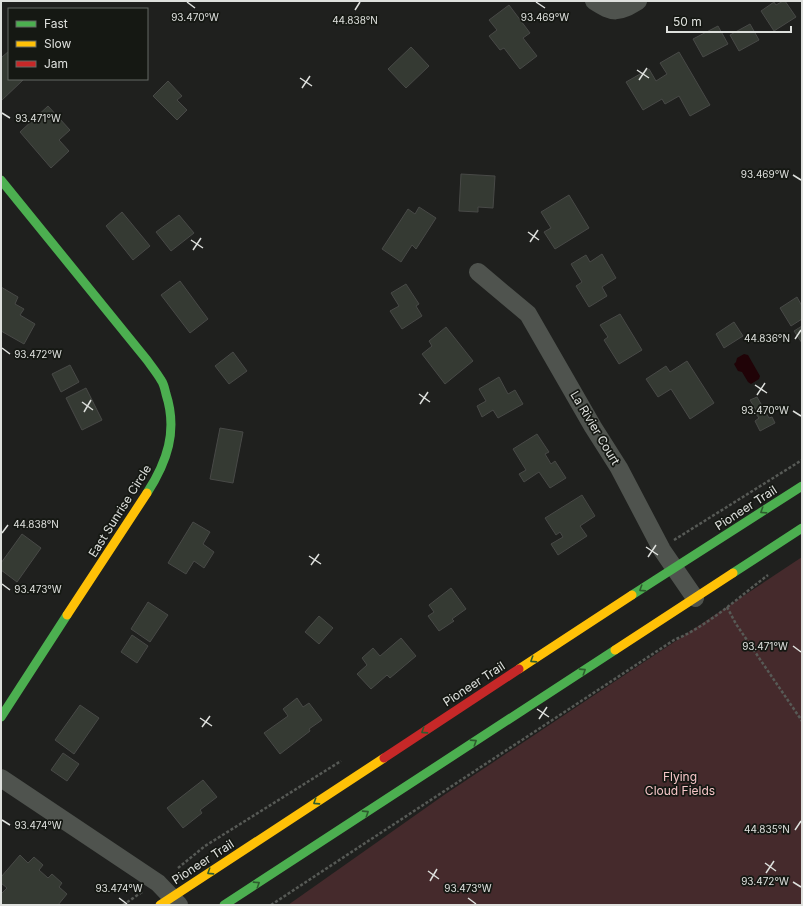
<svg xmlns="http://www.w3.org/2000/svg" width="803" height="906" viewBox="0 0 803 906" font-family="Inter,sans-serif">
	<rect width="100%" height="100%" fill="#1f201e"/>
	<path fill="#452a2c" d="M802,557V905H288L444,795Z"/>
	<path fill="#200307" d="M744,354L748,355L760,376L759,379L751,384L748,382L742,372L738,371L734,364L736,362L737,358Z"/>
	<path fill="#353a33" stroke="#484947" d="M783,1H785L796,17L774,31L761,11L774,2L776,5Z
		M509,5L530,33L523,38L537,56L520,69L504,48L500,50L489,36L497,30L489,20Z
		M750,24L759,40L739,51L730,35Z
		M718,26L728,44L703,57L693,39Z
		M411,47L429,66L406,88L388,69Z
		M9,51V79L23,80L1,101V55L2,57Z
		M679,52L710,105L690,116L679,96L665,104L662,99L643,110L626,82L649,69L656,81L667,74L660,63Z
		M168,81L182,96L177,100L187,110L177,120L153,96Z
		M48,106L70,130L59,140L69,151L51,168L20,132Z
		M461,174L495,176L493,208L478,207V212L459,211Z
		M569,195L589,228L555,249L544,232L551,228L541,212Z
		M419,207L436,218L416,249L412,245L401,262L382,249L408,209L415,214Z
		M122,212L150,246L133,260L106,226Z
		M179,215L194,233L171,251L156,232Z
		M602,254L616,278L602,287L607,296L589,307L576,286L582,282L571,264L586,255L590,262Z
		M180,281L208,319L190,333L161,295Z
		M406,284L419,304L416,306L422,316L402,329L390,311L399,306L391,293Z
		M1,287L18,297L15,304L24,309L20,315L35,324L24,344L1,331Z
		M797,297L802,306V319L791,326L780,308Z
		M620,314L642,350L619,364L604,340L608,337L600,325Z
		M734,322L743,336L724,348L716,334Z
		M802,326V343L794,331Z
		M446,327L473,361L445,384L422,354L432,346L429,341Z
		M233,352L247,371L229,384L215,366Z
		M687,361L714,403L690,419L671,389L658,397L646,379L666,366L670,372Z
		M70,365L79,382L61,392L52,374Z
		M499,377L508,394L515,390L523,404L498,418L493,410L482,417L477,406L486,401L479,389Z
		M86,388L102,420L82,430L66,398Z
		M757,397L769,418L772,417L775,423L760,431L755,421L759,418L756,414L758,413L750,400Z
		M220,428L243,432L233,483L210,479Z
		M537,434L549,452L545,454L551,464L555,461L566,478L550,488L539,472L524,482L519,474L526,470L513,449Z
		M582,495L595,516L580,526L587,536L558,555L551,544L563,537L560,532L556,535L545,518Z
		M193,522L210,532L203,544L214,552L204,568L194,561L186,574L168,563Z
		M22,534L41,548L17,582L1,570V563Z
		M451,588L466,609L452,619L454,621L439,631L428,616L434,612L429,605Z
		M148,602L168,615L150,642L131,629Z
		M319,616L333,628L319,644L305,632Z
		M132,635L148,646L137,663L121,652Z
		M401,638L416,656L390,678L387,675L371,689L357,674L367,665L362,658L373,648L380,656Z
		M297,698L303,707L309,703L322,720L309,729L310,731L280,754L264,733L288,716L283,709Z
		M80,705L99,718L74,754L55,740Z
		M63,753L79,764L67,781L51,770Z
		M203,780L217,797L200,810L202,813L183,828L167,808Z
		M20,855L28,863L34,857L43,865L39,870L48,878L52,874L62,883L59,887L67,894L58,905H1V894L7,888L1,883V877Z"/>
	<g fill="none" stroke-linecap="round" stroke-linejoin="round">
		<path stroke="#575a56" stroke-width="2.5" stroke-dasharray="3 2" stroke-linecap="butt" d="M674,540L802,460
			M727,607L736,624L802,721
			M178,868L205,846L341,761
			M123,905L142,892
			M271,905L674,640C708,626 739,597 768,575"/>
		<path stroke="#4f534e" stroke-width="18" d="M594,1C614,14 618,13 638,1
			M478,272L528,314L593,427L619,468L662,550L695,598
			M1,778L158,883L179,905"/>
		<path stroke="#4caf50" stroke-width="9" d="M1,180L147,360C152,367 157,373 161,380C164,384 165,390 166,394C178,431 167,462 147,493
			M733,573L802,528
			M632,595L802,486
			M1,717L67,615
			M224,905L615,650"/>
		<path stroke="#ffc107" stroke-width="9" d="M67,615L147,493
			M615,650L733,573
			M519,669L632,595
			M160,905L384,758"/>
		<path stroke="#c62828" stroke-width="9" d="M384,758L519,669"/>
	</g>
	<defs><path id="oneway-chevron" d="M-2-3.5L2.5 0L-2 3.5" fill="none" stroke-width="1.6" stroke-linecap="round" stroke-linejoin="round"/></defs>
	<g stroke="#2e5c2e">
		<use href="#oneway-chevron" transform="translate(763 511) rotate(147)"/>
		<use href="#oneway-chevron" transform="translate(642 589) rotate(147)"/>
		<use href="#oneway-chevron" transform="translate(533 660) rotate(147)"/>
		<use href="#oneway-chevron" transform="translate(583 671) rotate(-33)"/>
		<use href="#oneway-chevron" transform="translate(424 731) rotate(147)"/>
		<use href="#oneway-chevron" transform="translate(474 742) rotate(-33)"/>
		<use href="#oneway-chevron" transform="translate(316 802) rotate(147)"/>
		<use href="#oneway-chevron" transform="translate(366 813) rotate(-33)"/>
		<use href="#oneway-chevron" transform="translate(210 872) rotate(147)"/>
		<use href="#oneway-chevron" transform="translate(257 884) rotate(-33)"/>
	</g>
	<path fill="none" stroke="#dee0dd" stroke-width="1.5" d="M187,2L195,8M536,2L545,8M355,10L360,2M637,70L649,78M300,78L312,86M639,80L647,68M302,88L310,76M2,113L10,118M793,175L801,180M528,232L539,240M191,240L203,248M530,242L538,230M193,250L201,238M795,339L801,330M2,348L10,354M755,385L767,393M419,394L430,402M757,395L765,383M82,402L93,410M420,404L428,392M793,411L801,416M84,412L91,400M2,533L8,525M646,547L658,555M309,556L321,564M648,557L656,545M311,565L319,554M2,584L10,590M793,646L801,652M537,709L549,717M200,718L212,726M539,719L547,707M202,727L210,716M2,820L10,825M795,830L801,821M765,863L776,871M428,871L439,879M766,873L774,861M430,881L437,869M793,882L801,887M119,898L127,904M468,898L476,904"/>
	<g text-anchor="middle" stroke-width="3.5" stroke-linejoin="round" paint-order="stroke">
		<g font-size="12" fill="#dee0dd" stroke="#151813">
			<text transform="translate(595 428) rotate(59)" y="4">La Rivier Court</text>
			<text transform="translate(746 508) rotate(-33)" y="4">Pioneer Trail</text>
			<text transform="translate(120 511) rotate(-58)" y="4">East Sunrise Circle</text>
			<text transform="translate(474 684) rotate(-33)" y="4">Pioneer Trail</text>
			<text transform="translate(203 862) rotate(-33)" y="4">Pioneer Trail</text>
		</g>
		<g font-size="12" fill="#f6c6c8" stroke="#151813">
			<text x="680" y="781">Flying<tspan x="680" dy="14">Cloud Fields</tspan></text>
		</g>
	</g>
	<g font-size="10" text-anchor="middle" fill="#dee0dd" stroke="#151813" stroke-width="3.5" stroke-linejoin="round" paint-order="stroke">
		<text x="195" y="21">93.470°W</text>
		<text x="545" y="21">93.469°W</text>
		<text x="355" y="24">44.838°N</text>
		<text x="38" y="122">93.471°W</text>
		<text x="765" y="178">93.469°W</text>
		<text x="767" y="342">44.836°N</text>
		<text x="38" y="358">93.472°W</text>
		<text x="765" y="414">93.470°W</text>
		<text x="36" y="528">44.838°N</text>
		<text x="38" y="593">93.473°W</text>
		<text x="765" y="650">93.471°W</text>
		<text x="38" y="829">93.474°W</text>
		<text x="767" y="833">44.835°N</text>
		<text x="765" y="885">93.472°W</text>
		<text x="119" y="892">93.474°W</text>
		<text x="468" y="892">93.473°W</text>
	</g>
	<rect width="803" height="906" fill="none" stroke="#dee0dd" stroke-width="4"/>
	<rect x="8" y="8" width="140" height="72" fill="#151813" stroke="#656864"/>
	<rect x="16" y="21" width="20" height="6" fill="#4caf50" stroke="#656864"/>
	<text x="44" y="28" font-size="12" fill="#dee0dd">Fast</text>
	<rect x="16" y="41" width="20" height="6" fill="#ffc107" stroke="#656864"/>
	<text x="44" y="48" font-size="12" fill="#dee0dd">Slow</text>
	<rect x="16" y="61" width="20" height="6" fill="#c62828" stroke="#656864"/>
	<text x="44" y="68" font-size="12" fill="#dee0dd">Jam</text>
	<path d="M667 26v6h124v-6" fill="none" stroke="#dee0dd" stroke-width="2"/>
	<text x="673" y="26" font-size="12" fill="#dee0dd" stroke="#151813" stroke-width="3" paint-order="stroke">50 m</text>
</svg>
